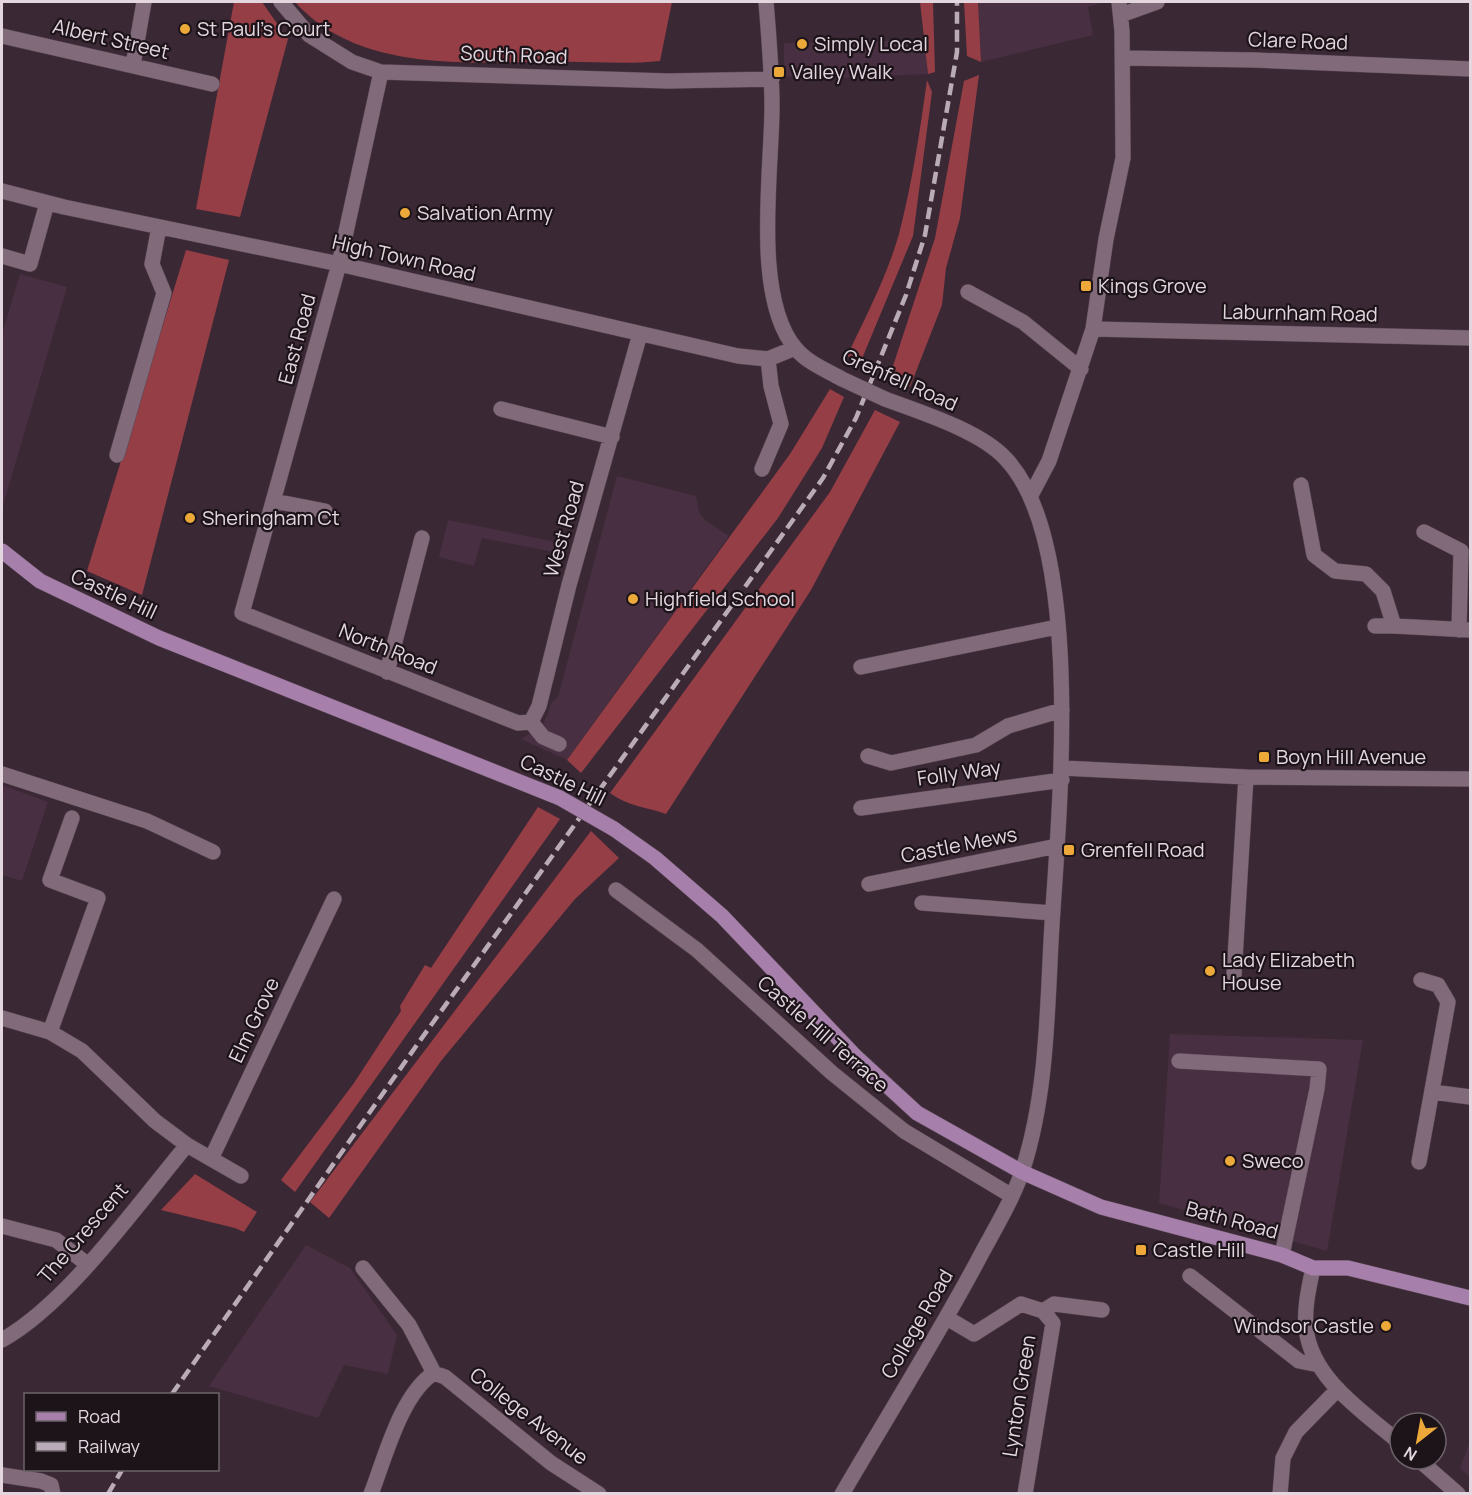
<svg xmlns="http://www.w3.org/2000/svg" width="1472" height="1495" viewBox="0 0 1472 1495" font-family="Manrope,sans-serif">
	<rect width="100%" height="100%" fill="#3b2835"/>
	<path fill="#482f41" d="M978,2H1105L1088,7L1093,35L981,62Z
		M925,40L928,74L839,78L830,75L784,77V43Z
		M20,274L67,287L2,509V334Z
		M617,476L696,496L699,512L705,520L729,536L567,760L521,739L543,725L552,702L558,697Z
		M448,520L566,544L564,554L482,538L474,566L439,557Z
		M2,785L48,802L22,881L2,875Z
		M1170,1034L1363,1040L1327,1251L1159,1203Z
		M306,1245L350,1268L397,1335L388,1374L344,1365L318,1418L209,1386Z
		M1470,1441V1477L1460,1468Z"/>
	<path fill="#963e46" d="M234,2H262L288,39L240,217L196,209Z
		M295,2H672L660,61C625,65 589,61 554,62C467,62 359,73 295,2Z
		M920,2H933L935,72L928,74Z
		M964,2H978L981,62L967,56Z
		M979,75L960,218L946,268L942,305L910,387L891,372L935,238L964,81Z
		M927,80L932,92L913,236L861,361L847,356C866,316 887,276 899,234C912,184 920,131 927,80Z
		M186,250L229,260L142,595L87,571Z
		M830,389L844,397L822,448L778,518L581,773L567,760L790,454Z
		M875,410L900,422L811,590L666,814C646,807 627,806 610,793L830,492Z
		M538,807L560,819L295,1192L281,1180L354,1083L401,1011L400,1006L425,965L431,968Z
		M591,831L619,858L575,899L441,1061L329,1218L310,1202Z
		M195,1174L257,1212L244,1232L235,1228L161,1210Z"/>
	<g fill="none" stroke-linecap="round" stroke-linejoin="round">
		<g stroke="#584753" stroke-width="16">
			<path id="minor" d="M281,2L309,35L352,62L381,72L668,81L772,79
				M766,2C769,37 772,72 772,107C772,170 752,298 796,349C808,363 826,370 842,379
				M1121,15L1157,2
				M2,36L212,84
				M1123,58L1255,60L1470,69
				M133,65L144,2
				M381,72L339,264L242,613L518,723L531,722L539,706L569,585L640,334
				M2,191L64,207L339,264L738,356L768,359L795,348
				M2,256L30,264L47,203
				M968,292L1023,322L1081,369
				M1093,329L1470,338
				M501,409L612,437
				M117,455L164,293L152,264L159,227
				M762,469L781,424L771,386L768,359
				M1301,485L1314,555L1335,571L1366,574L1383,591L1394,626L1470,630
				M1031,495L1049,461L1093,329L1106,239L1123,158L1122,31L1119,2
				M274,501L325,511
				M1424,532L1461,551L1459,630
				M1375,626H1394
				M861,667L1057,627
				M387,672L422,538
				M531,722L543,737L559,744
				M868,756L891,763L976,745L1008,726L1062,710
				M1062,768L1246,777L1470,779
				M2,774L147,821L213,852
				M861,808L1062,780
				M869,884L1057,846
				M616,890L697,950L832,1073L904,1131L1012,1196
				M922,903L1053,913
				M1234,975L1246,777
				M2,1018L50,1032L82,1051L155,1121L187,1145
				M50,1032L98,898L50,880L72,818
				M1179,1061L1319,1069L1317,1089L1282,1255
				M1433,1092L1470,1097
				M211,1159L334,899
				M1419,1162L1448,1002L1438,985L1421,980
				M2,1226L56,1240L87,1264
				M363,1268L409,1325L434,1373L445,1377L551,1463L599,1494
				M1313,1268C1309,1287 1304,1308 1306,1328C1311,1379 1365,1413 1400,1443
				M1190,1276L1299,1361L1319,1365
				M1043,1311L1054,1304L1102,1310
				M947,1318L974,1334L1021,1304L1043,1311L1053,1323L1025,1494
				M2,1340C68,1303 137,1205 187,1145L241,1176
				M1418,1459L1458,1494
				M2,1475L41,1481L51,1485L53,1494
				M371,1494C385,1458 401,1394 434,1373
				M842,1494C887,1417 934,1342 976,1264C992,1233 1012,1202 1023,1169C1048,1090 1047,1007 1052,924C1059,813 1085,543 1006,459C981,431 920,412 885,399
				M1280,1494L1283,1458L1296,1432L1338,1389"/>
		</g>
		<g stroke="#584753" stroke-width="16">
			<path id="major" d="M2,551L40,581L159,638L560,798
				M614,829L655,858L722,916L855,1056L917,1113L1022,1172L1101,1207L1282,1255L1313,1268H1348L1470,1298"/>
		</g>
		<use href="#minor" stroke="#816a7a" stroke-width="15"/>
		<use href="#major" stroke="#a67fab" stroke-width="15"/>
		<path stroke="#baacb6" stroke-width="4.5" stroke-dasharray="12 6" stroke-linecap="butt" d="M172,1394L419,1042L823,478L856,418L906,295L925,235L957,52V2
			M108,1494L122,1470"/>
		<g stroke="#584753" stroke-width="16" stroke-linecap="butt">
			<path id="minor-bridge" d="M842,379L885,399"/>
		</g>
		<g stroke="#584753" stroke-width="16" stroke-linecap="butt">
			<path id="major-bridge" d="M560,798L614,829"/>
		</g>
		<use href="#minor-bridge" stroke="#816a7a" stroke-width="15"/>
		<use href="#major-bridge" stroke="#a67fab" stroke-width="15"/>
	</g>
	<g fill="#eca93a" stroke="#1d141a" stroke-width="2">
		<circle cx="185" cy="29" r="6"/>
		<circle cx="802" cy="44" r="6"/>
		<rect x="773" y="66" width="12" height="12" rx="3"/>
		<circle cx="405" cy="213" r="6"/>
		<rect x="1080" y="280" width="12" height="12" rx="3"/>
		<circle cx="190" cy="518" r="6"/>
		<circle cx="633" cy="599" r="6"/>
		<rect x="1258" y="751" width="12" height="12" rx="3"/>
		<rect x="1063" y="844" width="12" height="12" rx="3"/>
		<circle cx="1210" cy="971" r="6"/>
		<circle cx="1230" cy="1161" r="6"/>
		<rect x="1135" y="1244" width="12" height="12" rx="3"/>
		<circle cx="1386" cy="1326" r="6"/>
	</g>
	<g text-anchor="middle" stroke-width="4.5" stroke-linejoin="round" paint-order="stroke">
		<g font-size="20" fill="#e3d6df" stroke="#1d141a" text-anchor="start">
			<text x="197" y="36">St Paul's Court</text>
			<text x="814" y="51">Simply Local</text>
			<text x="791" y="79">Valley Walk</text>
			<text x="417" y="220">Salvation Army</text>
			<text x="1098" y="293">Kings Grove</text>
			<text x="202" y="525">Sheringham Ct</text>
			<text x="645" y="606">Highfield School</text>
			<text x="1276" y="764">Boyn Hill Avenue</text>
			<text x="1081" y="857">Grenfell Road</text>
			<text x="1222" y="967">Lady Elizabeth<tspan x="1222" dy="23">House</tspan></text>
			<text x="1242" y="1168">Sweco</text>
			<text x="1153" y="1257">Castle Hill</text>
			<text x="1374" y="1333" text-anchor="end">Windsor Castle</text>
		</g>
		<g font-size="20" fill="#e3d6df" stroke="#1d141a">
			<text transform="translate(111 39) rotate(13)" y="7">Albert Street</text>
			<text transform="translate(1298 41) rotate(2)" y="7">Clare Road</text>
			<text transform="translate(514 55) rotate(2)" y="7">South Road</text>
			<text transform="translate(404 258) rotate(13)" y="7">High Town Road</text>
			<text transform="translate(1300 313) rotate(1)" y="7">Laburnham Road</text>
			<text transform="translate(297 339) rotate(-75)" y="7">East Road</text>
			<text transform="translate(900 380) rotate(24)" y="7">Grenfell Road</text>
			<text transform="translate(564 529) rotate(-74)" y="7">West Road</text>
			<text transform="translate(114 594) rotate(25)" y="7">Castle Hill</text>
			<text transform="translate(388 649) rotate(22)" y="7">North Road</text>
			<text transform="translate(959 773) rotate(-8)" y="7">Folly Way</text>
			<text transform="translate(563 780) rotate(26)" y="7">Castle Hill</text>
			<text transform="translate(959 845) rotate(-11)" y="7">Castle Mews</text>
			<text transform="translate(254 1020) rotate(-65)" y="7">Elm Grove</text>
			<text transform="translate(823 1034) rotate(41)" y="7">Castle Hill Terrace</text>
			<text transform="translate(1232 1220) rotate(15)" y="7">Bath Road</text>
			<text transform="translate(83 1233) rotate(-49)" y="7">The Crescent</text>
			<text transform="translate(917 1324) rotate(-60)" y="7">College Road</text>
			<text transform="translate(1019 1396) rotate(-81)" y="7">Lynton Green</text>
			<text transform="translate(529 1416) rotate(38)" y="7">College Avenue</text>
		</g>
	</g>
	<rect width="1472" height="1495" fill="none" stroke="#e3d6df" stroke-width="6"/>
	<rect x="24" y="1393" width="195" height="78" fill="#1d141a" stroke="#6c6269" stroke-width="1.5"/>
	<rect x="36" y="1412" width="30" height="9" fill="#a67fab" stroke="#6c6269" stroke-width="1.5"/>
	<text x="78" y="1423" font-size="18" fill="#e3d6df">Road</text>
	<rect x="36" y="1442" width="30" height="9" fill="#baacb6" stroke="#6c6269" stroke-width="1.5"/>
	<text x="78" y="1453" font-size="18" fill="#e3d6df">Railway</text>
	<g transform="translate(1418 1441) rotate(211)"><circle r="28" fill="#1d141a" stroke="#6c6269" stroke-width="1.5"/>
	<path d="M0-4.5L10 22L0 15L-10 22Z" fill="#eca93a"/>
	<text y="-9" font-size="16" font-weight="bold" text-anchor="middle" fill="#e3d6df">N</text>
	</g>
</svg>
